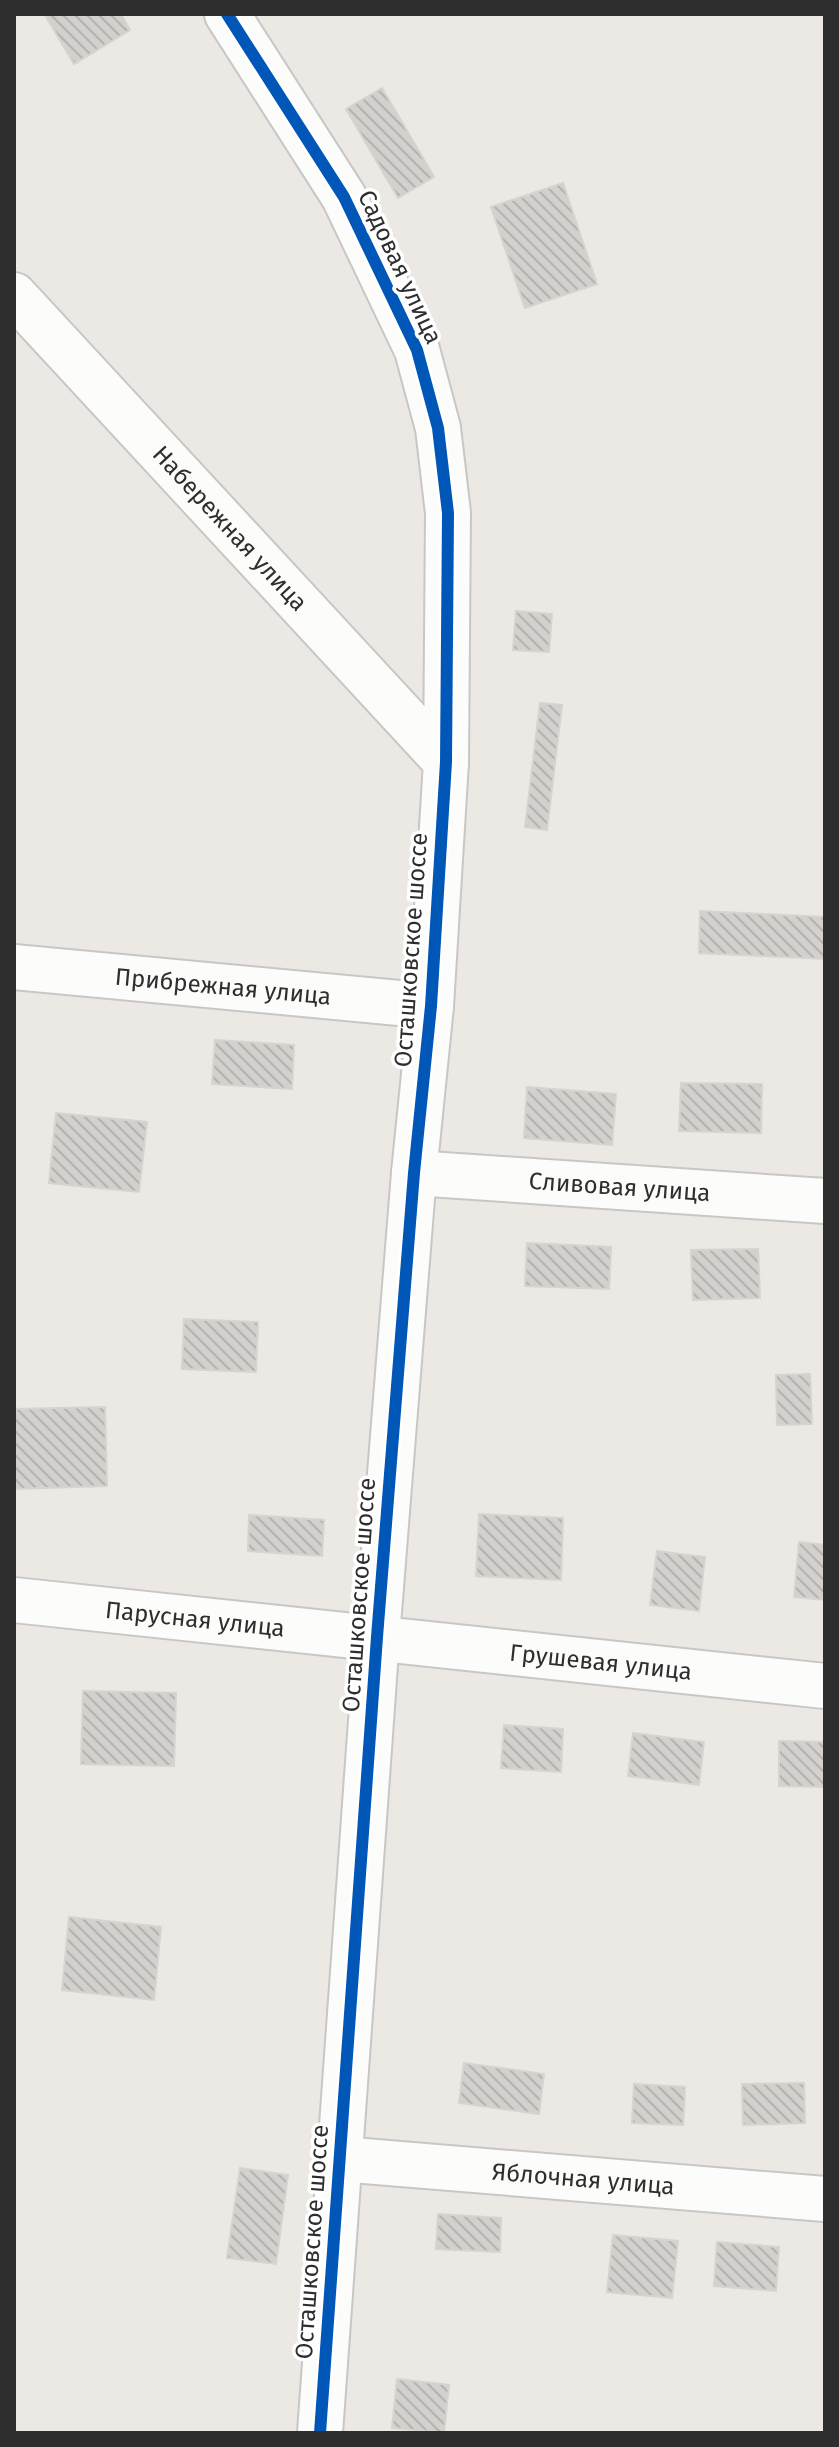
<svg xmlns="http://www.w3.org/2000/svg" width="839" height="2447" viewBox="0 0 839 2447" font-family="'Fira Sans',sans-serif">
	<defs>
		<pattern id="building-back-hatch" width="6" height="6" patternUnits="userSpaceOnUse" patternTransform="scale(2)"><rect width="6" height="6" fill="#d3d0cd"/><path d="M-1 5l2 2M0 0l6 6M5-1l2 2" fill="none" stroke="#b5b3b0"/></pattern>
	</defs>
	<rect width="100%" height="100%" fill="#ece8e4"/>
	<path fill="url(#building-back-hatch)" stroke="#d7d3d0" stroke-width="2" d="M121,14L130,30L74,64L45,15Z
		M382,88L434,177L398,198L346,109Z
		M563,183L597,284L525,308L491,207Z
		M516,611L552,614L549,652L513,650Z
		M540,703L562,705L547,830L525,827Z
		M700,911L825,917V959L699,953Z
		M215,1040L294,1045L292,1089L212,1084Z
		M681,1083L762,1084L761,1133L679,1131Z
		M527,1087L616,1094L612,1145L524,1138Z
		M56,1113L147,1122L139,1192L49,1183Z
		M527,1243L611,1247L609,1289L525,1286Z
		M758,1249L760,1298L693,1300L691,1250Z
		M184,1319L258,1322L256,1372L182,1369Z
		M810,1374L812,1424L777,1425L776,1375Z
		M105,1407L107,1486L14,1489V1409Z
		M479,1514L563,1518L561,1580L476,1576Z
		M249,1515L324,1520L322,1556L248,1551Z
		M799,1542L825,1545V1600L794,1597Z
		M657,1551L705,1557L699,1611L650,1605Z
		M83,1691L176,1693L174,1766L81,1764Z
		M504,1725L563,1729L561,1772L501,1768Z
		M633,1733L704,1742L699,1785L628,1776Z
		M779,1741L825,1742V1787L779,1786Z
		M69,1917L161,1927L154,2000L62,1990Z
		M464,2063L544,2074L539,2114L459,2103Z
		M804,2083L805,2123L743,2125L742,2084Z
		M634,2084L685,2087L683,2125L632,2123Z
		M240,2168L288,2175L276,2264L227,2258Z
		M438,2214L501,2218L500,2252L436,2249Z
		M613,2235L678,2241L672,2298L607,2292Z
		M717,2242L779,2247L776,2291L714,2286Z
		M397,2379L449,2385L444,2433L392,2428Z"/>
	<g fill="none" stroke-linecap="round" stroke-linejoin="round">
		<g stroke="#c8c7c7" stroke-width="48">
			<g id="minor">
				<path d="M227,14L344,197L417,350L438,428L448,513L446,762L431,1006L414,1173L377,1637L320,2433"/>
				<path id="s1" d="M14,295L446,762"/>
				<path id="s2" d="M14,967L431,1006"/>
				<path id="s3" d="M414,1173L825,1201"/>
				<path id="s4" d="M14,1600L825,1686"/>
				<path id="s5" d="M340,2159L825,2199"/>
			</g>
		</g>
		<use href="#minor" stroke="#fcfcfb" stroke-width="44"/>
		<g stroke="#fff" stroke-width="17">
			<path id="cycleway" d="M227,14L344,197L417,350L438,428L448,513L446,762L431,1006L414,1173L377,1637L320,2433"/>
		</g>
		<use href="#cycleway" stroke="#0057b8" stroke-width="12"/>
	</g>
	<g text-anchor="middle" stroke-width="7" stroke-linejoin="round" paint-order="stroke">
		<g font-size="24" fill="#2e2e2e" stroke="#fff">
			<text transform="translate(400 267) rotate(65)" y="8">Садовая улица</text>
			<text dy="8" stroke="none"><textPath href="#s1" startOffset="318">Набережная улица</textPath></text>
			<text transform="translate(411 950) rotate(-86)" y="8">Осташковское шоссе</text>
			<text dy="8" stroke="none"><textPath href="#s2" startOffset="210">Прибрежная улица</textPath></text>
			<text dy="8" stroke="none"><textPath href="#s3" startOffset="206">Сливовая улица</textPath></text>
			<text transform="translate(359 1595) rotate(-86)" y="8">Осташковское шоссе</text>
			<text dy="8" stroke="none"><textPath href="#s4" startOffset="182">Парусная улица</textPath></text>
			<text dy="8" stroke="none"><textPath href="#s4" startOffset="590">Грушевая улица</textPath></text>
			<text dy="8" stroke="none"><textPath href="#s5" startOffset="244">Яблочная улица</textPath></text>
			<text transform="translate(312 2242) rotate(-86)" y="8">Осташковское шоссе</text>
		</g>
	</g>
	<rect width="839" height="2447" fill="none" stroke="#2e2e2e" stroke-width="32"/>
</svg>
